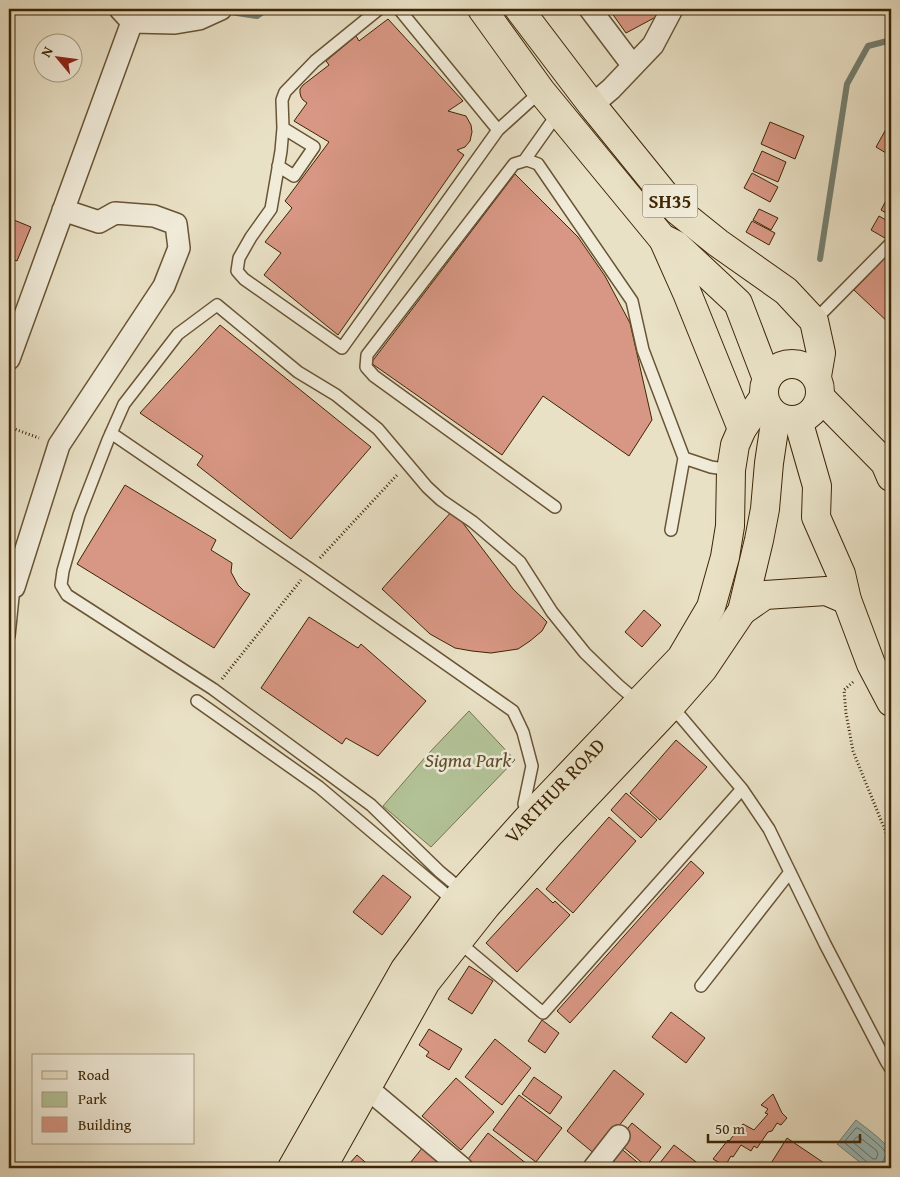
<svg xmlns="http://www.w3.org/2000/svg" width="900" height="1177" viewBox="0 0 900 1177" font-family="'Gentium Book Plus',serif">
	<rect width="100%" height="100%" fill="#e9e1c6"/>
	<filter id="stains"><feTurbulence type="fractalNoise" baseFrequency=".004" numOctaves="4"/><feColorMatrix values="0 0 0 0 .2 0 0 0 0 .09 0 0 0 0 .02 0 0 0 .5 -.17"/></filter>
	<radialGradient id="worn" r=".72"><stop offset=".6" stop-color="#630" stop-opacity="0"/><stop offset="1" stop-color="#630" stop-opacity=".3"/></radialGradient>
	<path fill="#b3c398" stroke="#78744e" d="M469,711L515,760L431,847L383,806L428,754Z"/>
	<path fill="#9abcbc" stroke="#758072" d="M856,1120C863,1126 891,1145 891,1154C891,1159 886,1165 883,1168H867L837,1144Z"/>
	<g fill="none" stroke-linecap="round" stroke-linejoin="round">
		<path stroke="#6c7060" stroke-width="1" d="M857,1137H859L876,1150L878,1154L876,1159H873L854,1143V1140Z
			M870,1168L868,1163L845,1143V1141L856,1128H858C863,1132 886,1149 886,1154C887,1156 880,1164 879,1168"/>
		<path stroke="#758072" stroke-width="6" d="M224,11L257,16L267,9
			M820,259L847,84L868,46L891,40"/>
	</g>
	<path fill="#d89784" stroke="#3e2504" d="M609,9H666L667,11L626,33Z
		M388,19L463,101L448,111L466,116L471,125L472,132L470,141L465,147L457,150L464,155L338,335L264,275L281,253L265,242L292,208L285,201L329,142L294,121L307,103L303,100L301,97L300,93V89L303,85L329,65L326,61L356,36L359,41Z
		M770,122L804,136L795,159L761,144Z
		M890,122L891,123V156L876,147Z
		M762,151L786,162L778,182L753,171Z
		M752,173L778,187L770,202L744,188Z
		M515,174L578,237L605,276L630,323L652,420L629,456L543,396L502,455L371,363Z
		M891,191V216L881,210Z
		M759,209L778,218L771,230L753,220Z
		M879,216L891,223V239L890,241L871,230Z
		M9,218L31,227L17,261L9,258Z
		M752,221L775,233L769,245L746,232Z
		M891,251V325L854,290Z
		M220,325L371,447L291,539L197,465L203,456L140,413Z
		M125,485L216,540L211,550L232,563L231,572L238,585L244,591L250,594L214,648L77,564Z
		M453,510L513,589L547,622L542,631L530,641L518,649L491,653L472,651L455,648L430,634L382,589Z
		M644,610L661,625L642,647L625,632Z
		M309,617L358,648L361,644L426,701L378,756L346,738L342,744L261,688Z
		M676,740L707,767L660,820L630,793Z
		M626,793L657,820L641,838L611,810Z
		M609,817L636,841L573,913L546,889Z
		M691,861L704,873L570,1023L557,1011Z
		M383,875L411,897L382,935L353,912Z
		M537,888L553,903L555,901L570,915L517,972L486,943Z
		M469,966L493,981L472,1014L448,999Z
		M671,1012L705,1038L686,1063L652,1037Z
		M542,1020L559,1033L545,1053L528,1041Z
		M429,1029L462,1049L449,1070L426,1056L429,1052L419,1045Z
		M495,1039L531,1068L502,1105L465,1077Z
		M614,1070L644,1094L596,1155L567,1131Z
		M534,1077L562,1097L550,1114L522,1094Z
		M456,1078L494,1112L461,1150L422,1116Z
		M773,1094L782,1113L787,1118L781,1125L777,1123L772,1131L768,1132L757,1148L754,1146L751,1151L741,1145L733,1157L731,1156L725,1166L713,1159L728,1140L729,1141L743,1124L754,1130L768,1114L765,1113L768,1109L761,1105Z
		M519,1095L562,1128L536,1162L493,1130Z
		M632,1123L661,1147L646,1166L617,1142Z
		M488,1133L532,1168H480L468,1159Z
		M787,1138L827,1165L825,1168H768Z
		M674,1145L704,1168H656Z
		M618,1146L643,1167L641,1168H599Z
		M423,1147L449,1168H406Z
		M357,1155L372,1168H354L349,1164Z"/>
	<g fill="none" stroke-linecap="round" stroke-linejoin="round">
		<g stroke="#695434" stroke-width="14">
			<path id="service" d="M379,9L315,61L285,92L282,100L283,128L281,151L271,209L251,237L239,258L237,271L244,279L342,348L498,130L541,91
				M399,9L498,130
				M524,161L558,113
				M278,166L294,176L314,147L283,128
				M814,321L891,243
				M111,433L310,569L513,711L523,732L532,766L524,804
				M684,458L711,467L731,470
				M555,507L374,376L366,367L367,355L514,164L527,160L538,164L632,301L643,350L684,458L671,530
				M9,636L14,587
				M197,701L319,787L455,902
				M669,708L681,717L742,789L769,829L825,944L886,1061L891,1069
				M463,891L440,872L371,805L213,689L67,595L61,585L63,571L79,515L108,440L124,404L178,334L217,305L298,372L336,395L378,429L427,487L441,500L473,522L520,562L552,612L585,653L618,685L638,702
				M459,940L467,949L543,1013L742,789
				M701,986L790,872"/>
		</g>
		<g stroke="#695434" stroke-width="24">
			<path id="minor" d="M120,9L132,22L175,23L199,19L221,9
				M590,9L633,66
				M592,105L611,89L653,45L672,9
				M9,359L132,22
				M14,587L59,445L164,286L179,248L176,224L154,216L115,213L99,222L63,210
				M367,1088L462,1168
				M594,1168L619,1136"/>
		</g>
		<g stroke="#3e2504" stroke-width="30">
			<g id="primary">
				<path d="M482,9L541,91L662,238L676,245L738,303L767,379"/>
				<path d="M519,9L592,105L677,210L718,243L786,291L814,321L821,353L817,376"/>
				<path d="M663,239L687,293L742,429"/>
				<circle cx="792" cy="392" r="28"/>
				<path d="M821,398L885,463L891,477"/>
				<path d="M798,420L817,486L816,517L841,574L847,600L871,664L891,702"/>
				<path d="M742,611L765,595L826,591L847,600"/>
				<path id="s1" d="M292,1168L405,969L463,891L530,816L681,658L711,607L725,557L730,526L731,470L735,445L742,429L764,397"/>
				<path d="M322,1168L426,982L486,906L547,837L669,708L703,669L742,611L759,540L765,509L769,463L776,416"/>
			</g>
		</g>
		<path stroke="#3e2504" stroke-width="3" stroke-dasharray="1 2.5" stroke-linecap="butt" d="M9,427L39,438
			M320,558L397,475
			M222,679L301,580
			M853,682L844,690L846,713L853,751L891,845"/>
		<use href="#service" stroke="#f1ecda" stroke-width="11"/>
		<use href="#minor" stroke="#f1ecda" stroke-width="21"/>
		<use href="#primary" stroke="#e9e1c6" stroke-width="28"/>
	</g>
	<g text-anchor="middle" stroke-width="5" stroke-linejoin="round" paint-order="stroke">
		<rect fill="#f1ecda" stroke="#746144" stroke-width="1" x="642.5" y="184.5" width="55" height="33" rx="4"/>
		<g font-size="19" font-weight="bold" fill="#3e2504">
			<text x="670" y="208">SH35</text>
		</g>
		<g font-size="20" font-style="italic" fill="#5b4c29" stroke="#f1ecda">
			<text x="468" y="767">Sigma Park</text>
		</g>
		<g font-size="20" fill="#3e2504" stroke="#f1ecda">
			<text dy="7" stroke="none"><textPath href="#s1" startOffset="462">VARTHUR ROAD</textPath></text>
		</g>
	</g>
	<rect width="900" height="1177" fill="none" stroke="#e9e1c6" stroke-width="30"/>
	<rect x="10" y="10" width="880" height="1157" fill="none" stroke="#3e2504" stroke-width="2.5"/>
	<rect x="15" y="15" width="870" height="1147" fill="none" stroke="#3e2504"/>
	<rect x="32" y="1054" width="162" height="90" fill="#f1ecda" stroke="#a99c84"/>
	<rect x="42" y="1071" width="25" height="8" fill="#e9e1c6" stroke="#a99c84"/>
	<text x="78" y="1080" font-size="15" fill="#3e2504">Road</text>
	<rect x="42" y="1092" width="25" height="15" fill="#b3c398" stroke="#a99c84"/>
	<text x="78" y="1104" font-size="15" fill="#3e2504">Park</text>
	<rect x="42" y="1117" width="25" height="15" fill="#d89784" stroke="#a99c84"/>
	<text x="78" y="1130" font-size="15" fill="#3e2504">Building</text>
	<g transform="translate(58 58) rotate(299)"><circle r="24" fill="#f1ecda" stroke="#a99c84"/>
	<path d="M0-4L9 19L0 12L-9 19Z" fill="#8f2418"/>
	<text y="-8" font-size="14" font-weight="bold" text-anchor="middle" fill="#3e2504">N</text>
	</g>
	<path d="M708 1134v8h152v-8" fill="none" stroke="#3e2504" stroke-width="2.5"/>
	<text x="715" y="1134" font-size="15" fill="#3e2504" stroke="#f1ecda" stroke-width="4" paint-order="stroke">50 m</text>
	<rect width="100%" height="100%" filter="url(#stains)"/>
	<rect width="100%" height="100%" fill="url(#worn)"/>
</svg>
